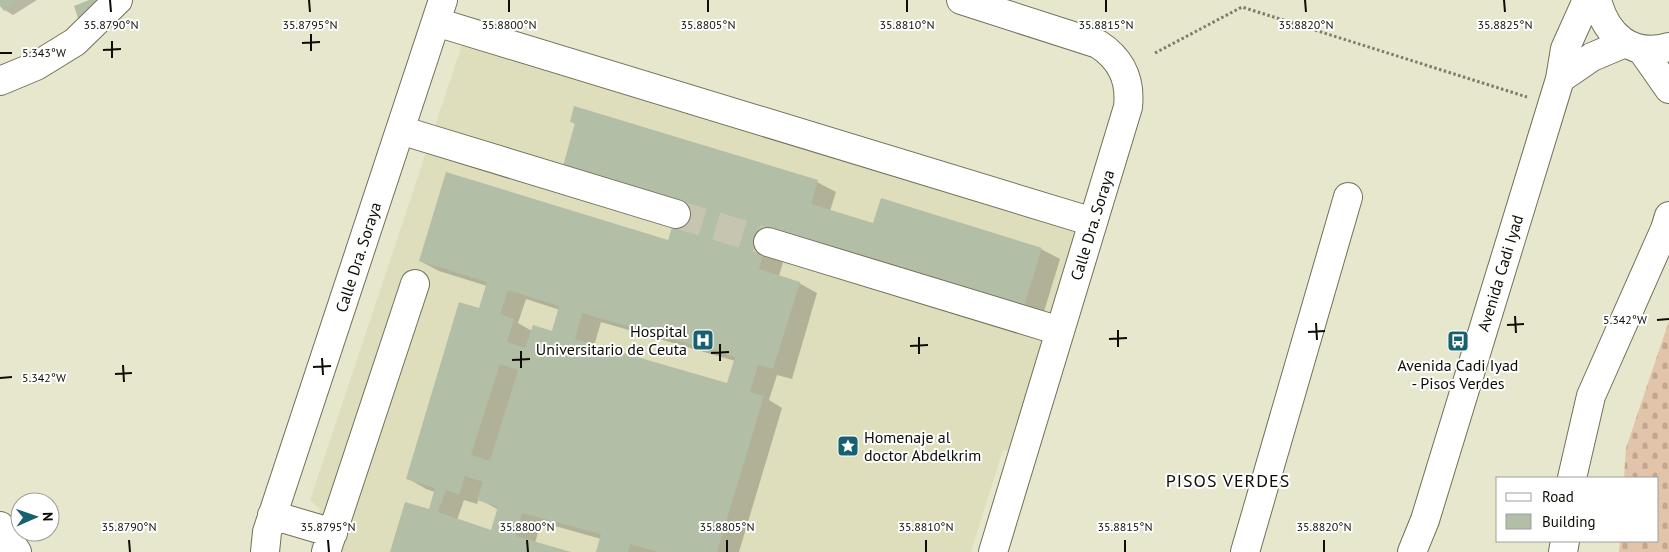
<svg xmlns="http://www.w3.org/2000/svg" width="1669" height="552" viewBox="0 0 1669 552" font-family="'PT Sans',sans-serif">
	<defs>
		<pattern id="cemetery-stones" width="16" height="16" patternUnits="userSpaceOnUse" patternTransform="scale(1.25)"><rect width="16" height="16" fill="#e2c4aa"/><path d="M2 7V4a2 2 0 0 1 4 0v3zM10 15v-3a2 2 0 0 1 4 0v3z" fill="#c1a791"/></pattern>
	</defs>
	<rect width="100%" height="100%" fill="#e7e7ce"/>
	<path fill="#dedebd" d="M464,39L1077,230L1009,451L1003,450L971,552H313V549L310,546L320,509L310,500Z"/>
	<path fill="url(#cemetery-stones)" d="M1669,321V552H1619L1620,541H1658V478H1624L1626,448Z"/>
	<path fill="#0003" fill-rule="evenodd" d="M0,0H37L13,15L5,10L0,4Z
		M571,121L817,182L836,192L830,211L874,224L1041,249L1060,259L1043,315L790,238L779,276L799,283L817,293L792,379L777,375L769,400L782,408L739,552H597L601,539L541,522L535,543L568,552H392L430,511L435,492L426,489L407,478L480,310L487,286L439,271L420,261L669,242L680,206ZM526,299L560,310L552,332L532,331L518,323ZM601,322L735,361L728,385L594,346ZM479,499L499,510L492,531L457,520L464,500L477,504Z"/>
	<path fill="#b3bea7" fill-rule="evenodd" d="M0,0H22L4,11L0,6Z
		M89,0H106L82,30L74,6Z
		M574,106L818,180L811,204L873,223L881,198L1042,248L1024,306L771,228L759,269L800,282L773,369L758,365L750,392L764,396L717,552H658L630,544L628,552H596L601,534L522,513L516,536L571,552H390L405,502L429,509L435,488L406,479L459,302L479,308L487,282L419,261L446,172L668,240L680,202L563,166L575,123L570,122ZM508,290L559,306L552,331L533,325L525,348L507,342L514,319L500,314ZM582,313L735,357L727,383L575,339ZM500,364L518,370L490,461L471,455ZM465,476L483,482L477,500L498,507L491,530L438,512L446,490L459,495Z"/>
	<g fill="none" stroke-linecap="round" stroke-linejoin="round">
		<path stroke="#c6c6b0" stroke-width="28" stroke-dasharray="28 14" stroke-linecap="butt" d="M676,214L768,242"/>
		<g stroke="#71715a" stroke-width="30">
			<path id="minor" d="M961,0L1098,44C1121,59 1131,79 1128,107L993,552
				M1597,0C1606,35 1631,58 1669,47
				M436,22L1093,222
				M1641,49L1669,89
				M1560,79L1592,57L1625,43
				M0,81L36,66L75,42L118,0
				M400,130L676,214
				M768,242L1060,331
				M1572,478L1591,396L1665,229L1669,216
				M272,515L333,533
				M0,526L17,552
				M265,552L267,532L443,0
				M326,552L415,284
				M1245,552L1348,197
				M1412,552L1425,520L1560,79L1565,49L1587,0
				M1563,552L1565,541"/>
		</g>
		<path stroke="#7c7c6b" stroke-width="3" stroke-dasharray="2.5 2.5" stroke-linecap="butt" d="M1155,53L1242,7L1527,97"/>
		<use href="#minor" stroke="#fff" stroke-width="28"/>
	</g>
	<path fill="none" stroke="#0d0d05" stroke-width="2" d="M110,0L111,12M309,0L310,12M509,0V12M708,0V12M907,0V12M1106,0V12M1305,0L1306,12M1504,0L1505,12M311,34V51M112,41V58M302,43L320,42M103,50L121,49M0,53H12M1515,316L1516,333M1657,320L1669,319M1316,323L1317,340M1507,325L1524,324M1118,330V347M1308,332L1325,331M919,337V354M1109,339L1127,338M720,344V361M910,346L928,345M521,351V368M711,353L729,352M322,358L323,375M512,360L530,359M123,365L124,382M313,367L331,366M115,374L132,373M0,378L12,377M129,540L130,552M328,540L329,552M527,540L528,552M727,540V552M926,540V552M1125,540V552M1324,540V552"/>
	<defs>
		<g id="hospital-square" transform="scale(1.125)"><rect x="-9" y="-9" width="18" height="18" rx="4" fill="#17606f" stroke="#fff"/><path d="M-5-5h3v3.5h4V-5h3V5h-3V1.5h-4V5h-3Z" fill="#fff"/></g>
		<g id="bus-square" transform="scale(1.125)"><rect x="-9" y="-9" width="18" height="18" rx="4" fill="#17606f" stroke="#fff"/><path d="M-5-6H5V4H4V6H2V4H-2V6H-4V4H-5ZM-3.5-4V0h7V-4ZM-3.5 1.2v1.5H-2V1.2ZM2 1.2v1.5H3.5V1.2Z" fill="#fff"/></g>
		<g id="sight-square" transform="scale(1.125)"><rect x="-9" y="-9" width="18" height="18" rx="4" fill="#17606f" stroke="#fff"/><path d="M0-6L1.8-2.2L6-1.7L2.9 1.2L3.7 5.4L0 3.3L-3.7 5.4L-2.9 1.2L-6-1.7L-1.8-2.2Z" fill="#fff"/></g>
	</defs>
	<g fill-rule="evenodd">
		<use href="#hospital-square" x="703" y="340"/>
		<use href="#bus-square" x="1458" y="341"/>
		<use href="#sight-square" x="848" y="446"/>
	</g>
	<g text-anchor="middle" stroke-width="4" stroke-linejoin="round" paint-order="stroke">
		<g font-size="16" fill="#0d0d05" stroke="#fff">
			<text transform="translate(1092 225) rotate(-73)" y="6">Calle Dra. Soraya</text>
			<text transform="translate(358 257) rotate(-72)" y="6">Calle Dra. Soraya</text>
			<text transform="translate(1500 273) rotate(-73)" y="6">Avenida Cadi Iyad</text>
		</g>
		<g font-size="16" fill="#0d0d05" stroke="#fff" text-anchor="end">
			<text x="687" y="337">Hospital<tspan x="687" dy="18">Universitario de Ceuta</tspan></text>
			<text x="1458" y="371" text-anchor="middle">Avenida Cadi Iyad<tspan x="1458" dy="18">- Pisos Verdes</tspan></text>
			<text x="864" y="443" text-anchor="start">Homenaje al<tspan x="864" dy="18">doctor Abdelkrim</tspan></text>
		</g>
		<g font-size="18" letter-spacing="1" fill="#0d0d05" stroke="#fff">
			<text x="1228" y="487">PISOS VERDES</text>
		</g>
	</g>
	<g font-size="12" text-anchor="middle" fill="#0d0d05" stroke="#fff" stroke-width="4" stroke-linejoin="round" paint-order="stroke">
		<text x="111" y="29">35.8790°N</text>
		<text x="310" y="29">35.8795°N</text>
		<text x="509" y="29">35.8800°N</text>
		<text x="708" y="29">35.8805°N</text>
		<text x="907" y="29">35.8810°N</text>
		<text x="1106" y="29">35.8815°N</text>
		<text x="1306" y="29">35.8820°N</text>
		<text x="1505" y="29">35.8825°N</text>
		<text x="44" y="57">5.343°W</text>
		<text x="1625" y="324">5.342°W</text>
		<text x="44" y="382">5.342°W</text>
		<text x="129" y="531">35.8790°N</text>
		<text x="328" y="531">35.8795°N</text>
		<text x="527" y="531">35.8800°N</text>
		<text x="727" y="531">35.8805°N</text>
		<text x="926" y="531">35.8810°N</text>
		<text x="1125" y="531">35.8815°N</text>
		<text x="1324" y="531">35.8820°N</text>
	</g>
	<rect x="1496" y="477" width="162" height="65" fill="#ffffff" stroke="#9e9e9b"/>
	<rect x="1506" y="493" width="25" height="8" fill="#ffffff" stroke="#9e9e9b"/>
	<text x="1542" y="502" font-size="15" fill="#0d0d05">Road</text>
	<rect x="1506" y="514" width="25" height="15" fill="#b3bea7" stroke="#9e9e9b"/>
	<text x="1542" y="527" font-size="15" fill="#0d0d05">Building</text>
	<g transform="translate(35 517) rotate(88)"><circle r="24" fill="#ffffff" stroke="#9e9e9b"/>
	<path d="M0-4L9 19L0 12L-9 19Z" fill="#17606f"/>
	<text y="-8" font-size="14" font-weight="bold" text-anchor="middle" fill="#0d0d05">N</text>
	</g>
</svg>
